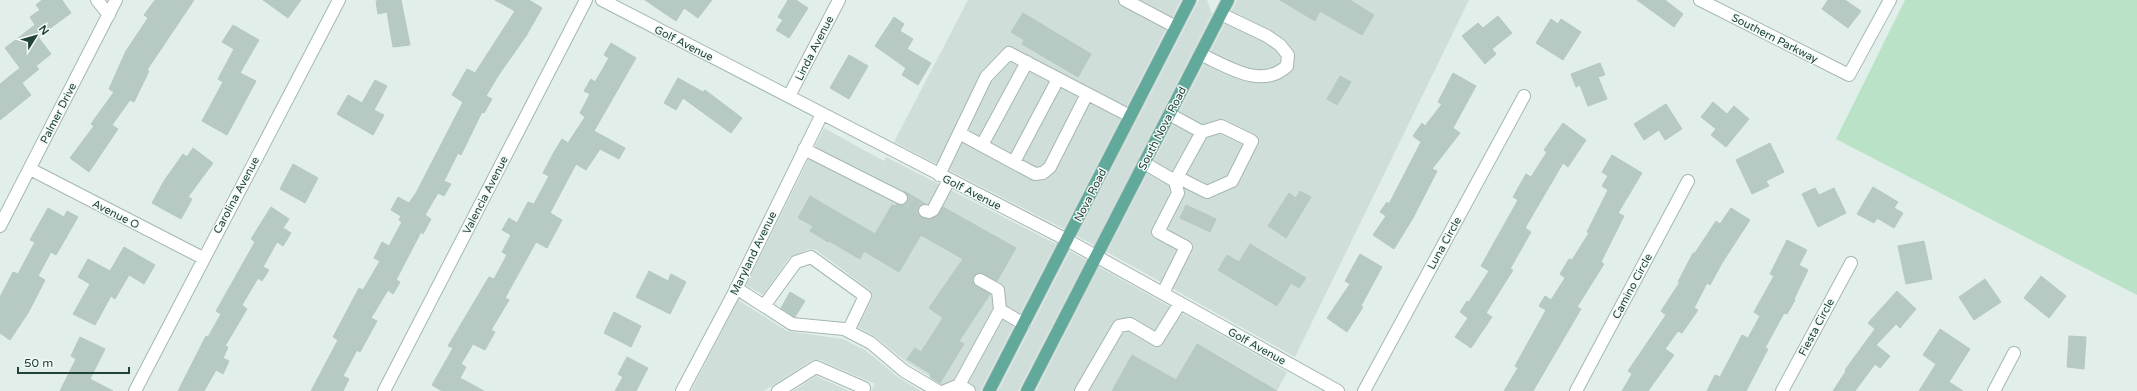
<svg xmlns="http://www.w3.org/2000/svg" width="2137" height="391" viewBox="0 0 2137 391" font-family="'Varela Round',sans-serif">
	<rect width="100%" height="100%" fill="#e2eeea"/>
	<path fill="#d0ded9" d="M968,0H1181L1064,229L894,142Z
		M1199,0H1207L1212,14L1094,245L1077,236Z
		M1237,0H1469L1295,357L1107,252Z
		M824,128L884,161L886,157L1056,244L980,391H933L939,382L909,364L876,337L858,327L872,299L870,290L816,250L809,249L789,258L763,295L746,285Z
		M1070,251L1086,260L1018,391H998Z
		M1099,267L1287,372L1277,391H1036Z
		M738,300L787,331L843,339L865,350L898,377L921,391H871L875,384L820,360H812L764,391H691Z
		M816,376L849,391H793Z"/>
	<path fill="#b9e2c6" d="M1905,0H2137V295L1836,139Z"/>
	<path fill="#b7c9c3" stroke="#b4c9c1" d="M42,0H62L71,13L38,37L51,54L36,66L39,69L22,83L31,95L0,120V84L20,68L5,48L35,25L30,17L40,10L36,5Z
		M155,0H194L147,70L149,71L134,102L130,100L112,125L118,129L89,172L70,158L94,126L91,124L114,92L109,89L126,51L148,18L144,15Z
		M263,0H301L288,18Z
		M384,0H401L410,45L393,47L387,12L378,14L376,1Z
		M495,0H529L542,8L526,36L498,76L486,96L492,99L484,113L482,112L461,155L458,153L444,181L451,184L444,196L438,193L425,215L431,219L423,234L421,232L396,280L400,282L393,294L388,290L371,318L377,321L360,352L357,350L343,376L349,379L343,391H311L338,340L333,337L359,288L363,290L380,261L374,258L382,242L389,246L402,222L399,220L401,216L391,210L398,197L409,203L416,193L463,102L452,95L467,69L475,73L515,11Z
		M645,0H712L698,18L684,8L676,21Z
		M788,0H796L808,8L789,38L776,30L783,20L778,17Z
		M1280,0H1350L1374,15L1362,35L1320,11L1315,21Z
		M1637,0H1665L1683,14L1674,27Z
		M1828,0H1845L1861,11L1848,28L1822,9Z
		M1023,13L1091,54L1078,77L1022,44L1024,40L1011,32Z
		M1498,16L1512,33L1492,49L1496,54L1485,64L1462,36L1478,23L1483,28Z
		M894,17L904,24L900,31L913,39L907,49L931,63L918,85L902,75L906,68L875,46Z
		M1551,19L1558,24L1561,19L1581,32L1563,60L1536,43Z
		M233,25L259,40L240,73L256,81L227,135L202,121L223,82L218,79L234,49L222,42Z
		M611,43L636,58L594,131L625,148L619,159L600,149L586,170L576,164L550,213L562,220L547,248L536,242L505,298L509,300L491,330L495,332L485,350L473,344L461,364L466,367L460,378L484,391H442L432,385L453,348L448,346L489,277L494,279L507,255L502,252L511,235L502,230L509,218L517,223L528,202L534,204L549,176L543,173L554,152L562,139L568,143L585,117L580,113L590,94L584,91L591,79L595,82L609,58L604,55Z
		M849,55L868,66L849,99L830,88Z
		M1600,63L1605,75L1598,77L1607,99L1588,106L1580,85L1576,87L1571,74Z
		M1453,73L1476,86L1453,128L1460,133L1432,169L1437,171L1413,218L1394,249L1373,235L1386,216L1380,212L1387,202L1389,204L1421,142L1413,136L1422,123L1425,126L1442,104L1438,102Z
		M1340,76L1351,82L1337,105L1327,99Z
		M678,78L703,92L705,90L742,118L731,133L683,98L676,110L664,103Z
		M375,80L387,86L374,110L384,115L373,135L337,114L348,95L362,103Z
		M1713,102L1727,114L1734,106L1749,119L1726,147L1711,135L1716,129L1701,117Z
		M1666,104L1682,129L1665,140L1659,130L1644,140L1634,124Z
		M1563,123L1586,140L1568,167L1563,163L1525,228L1531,232L1510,269L1513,270L1486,313L1492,317L1471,348L1455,337L1468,318L1460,312L1467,301L1469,302L1489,271L1481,266L1518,200L1513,197L1526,174L1531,177L1547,152L1544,150Z
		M1770,143L1784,172L1766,181L1769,186L1752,194L1736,160Z
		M193,148L213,163L188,197L192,199L181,219L152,203L164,181L183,154L187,157Z
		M1612,155L1642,173L1618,213L1624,216L1601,262L1604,264L1577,307L1581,309L1533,391H1504L1518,368L1515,366L1546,310L1539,306L1545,296L1551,300L1565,278L1560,274L1569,259L1572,260L1589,233L1587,232L1608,190L1602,186L1608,176L1602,172Z
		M293,164L318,178L305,203L280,189Z
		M1873,187L1898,202L1894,208L1903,213L1894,228L1877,218L1874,223L1857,214Z
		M1815,188L1819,195L1834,188L1846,213L1818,227L1802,194Z
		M904,191L926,204L920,206L918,210L920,216L923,218L928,219L936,217L943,207L1016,248L997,281L980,273L974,276V284L990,294L959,341L964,344L940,383L930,377L931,374L907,359L915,348L921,352L943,318L929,308L963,259L921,235L899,272L864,251L860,259L829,241L828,242L810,231L813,226L798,218L810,196L875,234L892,205L895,206L897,204L902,205L907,202L908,197Z
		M1300,191L1311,197L1286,238L1268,226L1289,193L1296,198Z
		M1186,205L1216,219L1210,232L1180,218Z
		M271,207L289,219L283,228L291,233L283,246L277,242L263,267L269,270L262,281L258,278L242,305L247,309L225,346L228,347L223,358L229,361L223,374L216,370L204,391H178L206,336L208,337L221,314L216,311L255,242L251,239Z
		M48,208L64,217L67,211L78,217L56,255L51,252L38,276L45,280L28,313L10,340L0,333V297L13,272L18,274L35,242L30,240Z
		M1731,208L1750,220L1722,263L1710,285L1707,283L1694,308L1698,310L1682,333L1678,331L1665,349L1674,355L1648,391H1622L1632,374L1628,371L1666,315L1661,311L1680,282H1678L1693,253H1695L1716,221L1720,224Z
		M1787,240L1807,250L1799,265L1808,270L1794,299L1795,300L1787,314L1784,313L1765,348L1768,349L1746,391H1707L1715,375L1720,377L1742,335L1748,338L1760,316L1754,312L1774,276L1770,274Z
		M1924,241L1932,279L1906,284L1898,246Z
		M1250,244L1306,278L1299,288L1291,283L1277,306L1218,270L1227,255L1239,262Z
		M124,247L155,265L144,284L129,275L115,299L111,296L95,325L73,314L90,284L78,277L88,259L110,271Z
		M1360,254L1382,267L1361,306L1363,307L1347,332L1327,318L1350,284L1345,281Z
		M649,271L668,281L671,274L686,282L670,314L636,297Z
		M2041,276L2066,296L2049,318L2024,298Z
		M1985,279L2001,302L1974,320L1959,297Z
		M1897,291L1916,309L1900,328L1896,324L1876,345L1890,356L1880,368L1875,364L1855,391H1833L1846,371L1845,370L1875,329L1868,323Z
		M790,292L805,301L795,317L781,308Z
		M614,312L641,326L631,347L604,333Z
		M1940,329L1970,349L1949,382L1963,391H1919L1936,364L1923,355Z
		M2069,336L2086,337L2084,369L2067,367Z
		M80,337L105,349L90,379L113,391H60L76,359L71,356Z
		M1197,344L1277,391H1112L1132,355L1176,380Z
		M627,357L648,368L636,391H615L623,377L618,374Z"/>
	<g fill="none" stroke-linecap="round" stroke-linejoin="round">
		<path stroke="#bbccc7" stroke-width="12" stroke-dasharray="12 6" stroke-linecap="butt" d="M901,198L925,211"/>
		<g stroke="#a4b7b2" stroke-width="14">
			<path id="minor" d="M97,0L109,15
				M602,0L1067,240L1338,391
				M1125,0L1176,27
				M1700,0L1849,75L1890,0
				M1200,54C1227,66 1261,90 1287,66L1288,55L1280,45L1267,36L1221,14
				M789,96L839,0
				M959,133L1035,174L1043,173L1050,167L1087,94
				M982,145L1027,62
				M804,149L901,198
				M1014,162L1058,79
				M1144,163L1175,181L1202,132L1169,114
				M30,169L203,258
				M939,175L986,77L1009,53L1130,116
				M1177,177L1207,192L1232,181L1252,141L1221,126L1202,132
				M925,211L929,212L933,210L949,180
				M0,226L116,0
				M980,280L998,290L1000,310
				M736,288L792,324L844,329L871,343L904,371L938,391
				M1163,293L1186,247L1158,232L1178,193L1175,181
				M764,306L796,262L811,257L865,296L848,331
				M135,391L339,0
				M384,391L586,0
				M682,391L734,293L822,114
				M778,391L816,367L864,388
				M945,391L959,385
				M969,391L959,385L1000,310L1024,324
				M1081,391L1119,326L1130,324L1157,340L1180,303
				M1364,391L1524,96
				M1576,391L1688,181
				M1782,391L1851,263
				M1994,391L2014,353"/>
		</g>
		<g stroke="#c1cac8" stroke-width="14">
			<path id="major" d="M989,391L1190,0
				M1027,391L1228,0"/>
		</g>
		<use href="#minor" stroke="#fff" stroke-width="12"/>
		<use href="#major" stroke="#61a99b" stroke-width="12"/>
	</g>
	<g text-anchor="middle" stroke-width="3" stroke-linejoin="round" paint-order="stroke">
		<g font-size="11" fill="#20423b" stroke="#f3faf7">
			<text transform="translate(1775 38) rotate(27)" y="4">Southern Parkway</text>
			<text transform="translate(684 43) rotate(27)" y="4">Golf Avenue</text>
			<text transform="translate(814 48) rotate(-63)" y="4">Linda Avenue</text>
			<text transform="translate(58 113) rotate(-63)" y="4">Palmer Drive</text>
			<text transform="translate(1162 128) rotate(-63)" y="4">South Nova Road</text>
			<text transform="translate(972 192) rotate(27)" y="4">Golf Avenue</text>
			<text transform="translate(236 195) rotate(-62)" y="4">Carolina Avenue</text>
			<text transform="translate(485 195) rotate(-63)" y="4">Valencia Avenue</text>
			<text transform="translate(1090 195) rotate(-63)" y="4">Nova Road</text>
			<text transform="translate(116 214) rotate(27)" y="4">Avenue O</text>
			<text transform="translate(1444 243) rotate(-61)" y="4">Luna Circle</text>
			<text transform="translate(753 253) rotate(-64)" y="4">Maryland Avenue</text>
			<text transform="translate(1632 286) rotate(-62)" y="4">Camino Circle</text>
			<text transform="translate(1816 327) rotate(-62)" y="4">Fiesta Circle</text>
			<text transform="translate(1257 346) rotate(29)" y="4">Golf Avenue</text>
		</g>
	</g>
	<g transform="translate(36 36) rotate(53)" stroke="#f3faf7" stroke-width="3" paint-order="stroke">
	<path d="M0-3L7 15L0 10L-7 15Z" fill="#20423b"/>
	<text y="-6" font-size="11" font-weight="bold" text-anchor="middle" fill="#20423b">N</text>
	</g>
	<path d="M18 367v6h111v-6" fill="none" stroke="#20423b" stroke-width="2"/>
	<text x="24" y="367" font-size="12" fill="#20423b" stroke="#f3faf7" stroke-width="3" paint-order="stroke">50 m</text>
</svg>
